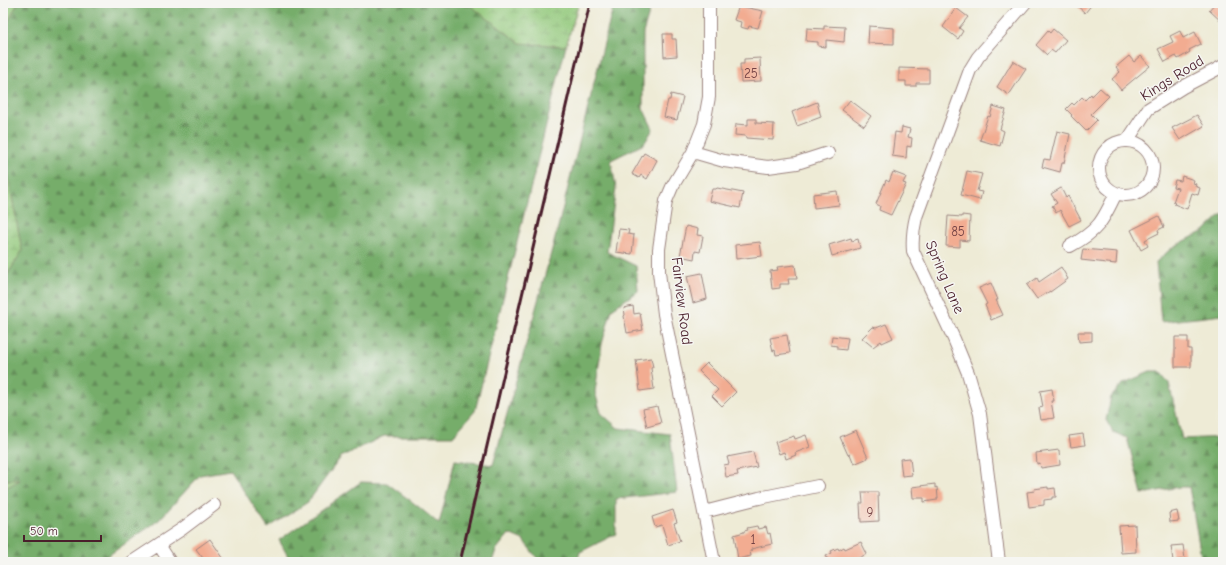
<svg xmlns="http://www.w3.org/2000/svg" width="1226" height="565" viewBox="0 0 1226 565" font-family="'Comic Neue',sans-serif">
	<defs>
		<pattern id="forest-firs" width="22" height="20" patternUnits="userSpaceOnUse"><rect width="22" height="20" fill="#76ad6b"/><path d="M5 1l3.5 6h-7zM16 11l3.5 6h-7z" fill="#638c58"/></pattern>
		<pattern id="wetland-marsh" width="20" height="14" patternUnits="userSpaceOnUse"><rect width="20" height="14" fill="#93c97b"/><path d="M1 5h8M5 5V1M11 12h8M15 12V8" fill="none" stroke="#80ac6a"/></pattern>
	</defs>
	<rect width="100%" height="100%" fill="#f6f6f2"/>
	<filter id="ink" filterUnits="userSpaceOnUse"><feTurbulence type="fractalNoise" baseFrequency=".025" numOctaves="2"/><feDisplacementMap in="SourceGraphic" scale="8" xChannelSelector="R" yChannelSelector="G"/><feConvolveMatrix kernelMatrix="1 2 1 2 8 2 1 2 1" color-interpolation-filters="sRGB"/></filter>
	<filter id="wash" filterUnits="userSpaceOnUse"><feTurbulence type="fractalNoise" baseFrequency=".012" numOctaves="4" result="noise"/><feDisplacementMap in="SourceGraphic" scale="16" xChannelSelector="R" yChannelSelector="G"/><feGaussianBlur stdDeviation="0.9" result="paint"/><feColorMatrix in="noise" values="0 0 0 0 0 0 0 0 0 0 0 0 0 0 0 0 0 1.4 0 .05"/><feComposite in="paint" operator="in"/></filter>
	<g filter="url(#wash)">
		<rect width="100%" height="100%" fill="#eeebd6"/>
		<path fill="url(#forest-firs)" stroke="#60664b" d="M18,3H467L520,43L566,46L475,411L453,436H384L341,457L308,502L268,528L230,470L200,475L159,520L99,562H3V489L20,480H3V282L22,251L3,149V31Z
			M614,3H652L643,33V108L653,129L644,144L611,160L616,188L607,252L636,266L638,291L612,309L602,344L595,392L601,413L618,428L670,434L677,492L616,499V534L580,552L577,562H540L523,540L509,534L496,550L492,562H291L279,540L361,482L387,483L419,507L439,524L455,460L493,465L557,231Z
			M1223,213V315L1161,322L1156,262L1173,247L1204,231Z
			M1150,372H1160L1169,383L1182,439L1223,437V562H1202L1189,487H1179L1142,494L1127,438L1113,432L1106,420L1111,397L1124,383Z"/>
		<path fill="url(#wetland-marsh)" stroke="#6e7453" d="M3,3H18L3,31Z
			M467,3H579L566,46L520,43Z
			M3,149L22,251L3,282Z
			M3,480H20L3,489Z"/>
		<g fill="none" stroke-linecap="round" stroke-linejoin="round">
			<path stroke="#58c5ce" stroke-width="3" d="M539,3L541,4L544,3"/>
		</g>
		<g id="blocks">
			<path fill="#f2ac91" d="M1074,3H1093L1085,13Z
				M1215,3H1223V23L1209,10Z
				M739,6L763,11L758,28L749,26L748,29L740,27L741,22L734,20Z
				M956,8L968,17L959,28L963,31L958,39L943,27Z
				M824,26L845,27L844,42L826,40V47L818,46V42L806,41L807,28L824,29Z
				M869,26L894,28V44L868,43Z
				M1053,29L1066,40L1055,53L1051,50L1047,55L1036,45L1048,31L1050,33Z
				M1180,31L1183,38L1195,32L1201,44L1189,50L1190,52L1178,59L1176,56L1165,62L1158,49L1173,42L1170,36Z
				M663,34H672V39H676L677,56L664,57Z
				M1129,56L1134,62L1141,56L1150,66L1121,90L1112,79L1120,72L1116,67Z
				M760,58L761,81L741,82L740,64H744V59Z
				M1013,61L1026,69L1009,95L997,87Z
				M899,68L929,69V83H916V86H906V81H899Z
				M1100,88L1109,96L1091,114L1097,120L1086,131L1071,116L1072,115L1066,109L1072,103L1074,105L1082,97L1085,100L1091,94L1092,96Z
				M671,94L683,97L677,120L664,117L668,100H670Z
				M850,100L871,116L864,126L842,110Z
				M817,102L821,117L797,126L792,112Z
				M993,106L1006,110L1000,129L1004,131L1000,146L980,140L988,116L990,117Z
				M1197,115L1204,126L1180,140L1172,128Z
				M748,119H756V123L774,124L773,140L746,138V136L735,135L736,124L748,125Z
				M902,127L910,129L908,137L912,138L911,147L907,146L906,158L892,156L895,132L901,133Z
				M1057,131L1070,134L1064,163H1062L1060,172L1042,167L1044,159L1050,160Z
				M644,153L657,160L647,179L641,175L639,178L632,174Z
				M967,171L982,174L977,191L982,192L980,200L961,195Z
				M893,172L906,177L903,183L906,184L891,215L879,210L880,206L876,204L886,180L889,182Z
				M1182,176L1194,180L1193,183L1196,184L1195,186L1200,188L1198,195L1192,193L1187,209L1174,204L1175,203L1173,202L1178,188L1173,187L1175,180L1181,181Z
				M717,188L743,193L740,208L709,201L712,189H716Z
				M1061,188L1066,198L1068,196L1081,220L1069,226L1060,210L1056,213L1052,206L1057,203L1051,194Z
				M837,191L839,205L814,208L813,194Z
				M962,215L970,216L969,241L960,240V247L946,246L948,216L962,217Z
				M1159,216L1164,227L1158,230L1159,233L1145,240L1148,246L1141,250L1131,230Z
				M686,226L698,229L697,235L703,236L700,252L695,251L694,259L680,256Z
				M619,229L629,230L628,234L634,235L632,254L616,252Z
				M851,238L852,241L858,239L860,248L832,256L829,245Z
				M760,242L762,256L736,259L735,245Z
				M1083,249L1117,252L1116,264L1081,260Z
				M795,265L797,279H788L789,284H780V288L772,289L770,271L778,270L777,267Z
				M1061,267L1068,279L1050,292V291L1037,299L1027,285L1037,278L1039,282Z
				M702,273L707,299L693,303L687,276Z
				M991,283L998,300H996L1003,315L991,320L985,305L987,304L979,288Z
				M633,306L634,314L640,313L643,330L627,333L624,316L625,315L624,308Z
				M886,324L893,338L882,343L881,341L873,347L862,338L873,327L876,328Z
				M1078,332H1092V341L1079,342Z
				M787,335L790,353L776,355L775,350L773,351L770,338Z
				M832,336L848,338L846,350L837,349V346L831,345Z
				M1175,337H1188V349H1191V367H1175Z
				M651,358L653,367L651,368L654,389L640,391L636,360Z
				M707,363L736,392L722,406L712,396L718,390L699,371Z
				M1052,389L1054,401H1051L1054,418L1041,420L1039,408L1043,407L1040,391Z
				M657,406L661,423L647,427L643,409Z
				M856,430L868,458L854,464L850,454L848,455L840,437Z
				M1083,434L1085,445L1071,447L1069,436Z
				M806,435L810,447L795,453L796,455L786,459L784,452L779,454L775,442L794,436L795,439Z
				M1059,450L1060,465L1041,468L1040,463L1037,464L1036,453Z
				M753,452L757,467L737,471L738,475L726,477L724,465L729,464L727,457Z
				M910,458L912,475L902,476L900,459Z
				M935,484V488L937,487L938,498H937V500L924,502V498H913L912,487Z
				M1048,487V489L1055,488L1056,497H1052V499L1044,500V505L1029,507L1027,492L1035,491L1034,489Z
				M862,492H878L879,521L861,522L860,503H863Z
				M673,510L677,522L674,523L680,541L668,545L662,525L655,527L652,517Z
				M1177,511L1179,521L1170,522L1169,513Z
				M1135,525L1136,552L1121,553L1119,526Z
				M757,526L758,529L766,527L768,534L770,533L772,544L751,549L752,550L750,551L751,556L738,559L734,535L744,532V531L748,530L747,528Z
				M210,539L226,562H206L196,549Z
				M861,542L867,554L850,562H829L826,556L832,553L831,551L838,548L839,550L844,547L845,549Z
				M1183,545L1185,559L1173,561L1171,546Z"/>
		</g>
	</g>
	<g filter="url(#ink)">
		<use href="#blocks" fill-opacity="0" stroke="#9c8580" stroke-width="1"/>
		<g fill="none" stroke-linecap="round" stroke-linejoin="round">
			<g stroke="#9c8580" stroke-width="14">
				<path id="minor" d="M709,3V97L704,124L693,152L672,187L666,201L659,249V272L664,314L714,562
					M1127,141L1148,109L1183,87L1223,66
					M1099 168a27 27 0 1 1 54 0a27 27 0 1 1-54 0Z
					M693,152L724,161L768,167L797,163L828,153
					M1070,246C1098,231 1103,221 1116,193
					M704,512L759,498L818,486
					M159,545L170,562
					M132,562L182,529L214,505
					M999,562L980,414L968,373L954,339L913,251C912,239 913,229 916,217L970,70L978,57L1025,3"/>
			</g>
			<use href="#minor" stroke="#fff" stroke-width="12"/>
			<path stroke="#4a1f2b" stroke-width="3" d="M460,562L590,3"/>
		</g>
	</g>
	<g text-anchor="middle" stroke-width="3" stroke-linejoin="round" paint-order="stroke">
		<g font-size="13" fill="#744244">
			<text x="751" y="78">25</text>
			<text x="958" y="236">85</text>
			<text x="870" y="517">9</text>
			<text x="753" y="544">1</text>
		</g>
		<g font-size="15" fill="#4a1f2b" stroke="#f6f6f2">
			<text transform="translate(1172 78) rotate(-32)" y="5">Kings Road</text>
			<text transform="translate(945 277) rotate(67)" y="5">Spring Lane</text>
			<text transform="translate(682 301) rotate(83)" y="5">Fairview Road</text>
		</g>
	</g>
	<rect width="1226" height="565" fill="none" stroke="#f6f6f2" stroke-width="16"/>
	<path d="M24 535v6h77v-6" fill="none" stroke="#4a1f2b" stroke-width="2"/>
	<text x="30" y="535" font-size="12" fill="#4a1f2b" stroke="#f6f6f2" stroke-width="3" paint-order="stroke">50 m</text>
</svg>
